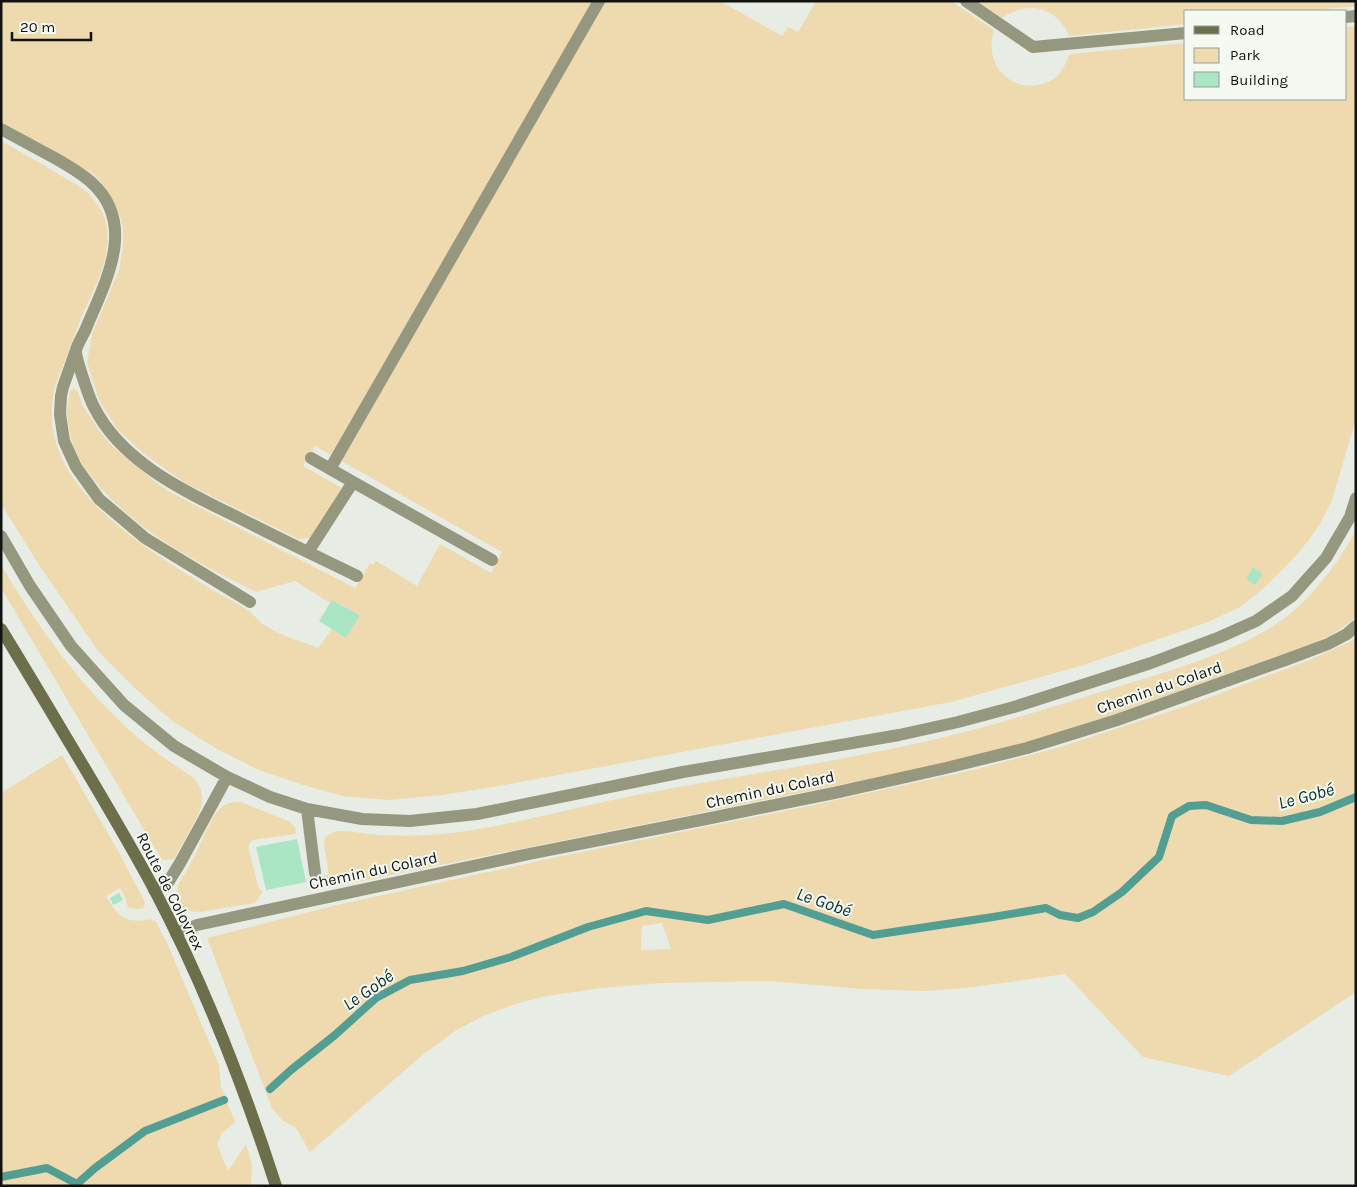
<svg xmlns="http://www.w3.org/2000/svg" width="1357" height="1187" viewBox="0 0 1357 1187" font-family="Karla,sans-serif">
	<rect width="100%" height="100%" fill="#e7ece5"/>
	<path fill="#efdaaf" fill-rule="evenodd" d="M1,1H720L782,36L788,27L798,32L816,1H951L994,30C981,70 1021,102 1056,77C1063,71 1066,62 1070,54L1186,43V99H1346V27L1356,26V419L1332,500L1320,524L1308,541L1292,560L1264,588L1240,607L1208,622L1084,665L951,702L499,786L442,795L389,800L343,796L303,785L259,770L219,750L172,721L137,690L98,651L39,565L1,504V141C21,152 41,163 60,175C70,181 81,186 89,194C95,201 102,210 105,219C114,252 98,280 85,309C78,325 72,342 66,358C62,368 58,377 55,387C30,484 148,550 216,592C227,598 239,604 249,611C255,616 259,622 266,626C281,636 301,641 318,648L332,629L346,638L360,615L332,600L330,603L295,581L256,592C200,564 141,534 99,486C89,474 77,459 73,444C70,437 67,417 67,410C68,404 69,398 70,391L74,388L78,392L83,406L98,429L110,444L132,463L166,490L355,588L370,563L373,565L376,561L417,586L440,544L491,573L502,552L315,446L303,466L342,488L310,538L298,539L187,484L144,454L117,429L99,400L87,362L92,334L119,270L123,248V229L120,216L114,202L99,180L90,172L1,122Z
		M977,1H1356V6L1305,11H1186V24L1069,36C1057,6 1027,0 1002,18Z
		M1356,530V617C1344,628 1331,635 1317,642L1115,714L1026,743L954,762L331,887L322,876L329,875L324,846L325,837C330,834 334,831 340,831C353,831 366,834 379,835C411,837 442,835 473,830C533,820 592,803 652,792C747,774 843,761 936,739C994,726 1051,707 1107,690C1163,673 1229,655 1278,623C1310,601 1338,564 1356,530Z
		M1,565C41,632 87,696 147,745C162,757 179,768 194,778C209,797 201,810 191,828C185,839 180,849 174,859L162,860L1,588Z
		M1356,639V992L1229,1076L1143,1057L1065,974L973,987L926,991L862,989L770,981L661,983L601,988L546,996L515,1004L483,1016L455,1031L425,1053L310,1152L296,1128L282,1120L272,1108L207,938L337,905L562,856L804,807L977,769L1060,747L1186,706L1307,661ZM662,923L671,949L641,950L642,926Z
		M62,755L116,847L145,902L144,908L138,909L129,908L126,903V899L120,888L106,896C117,915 126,925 150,919L156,922L167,943L219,1065L221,1087L235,1122L222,1133L217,1144L228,1171L246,1144L252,1164L251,1186H1V793Z
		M241,802L288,821L295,827L296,834L253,840C249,843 248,845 249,850L259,889L263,891L255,903L198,912C183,912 175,901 178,886C180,879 186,873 189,866C192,861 195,855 198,849C204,837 212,814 223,806C228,802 235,802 241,802Z"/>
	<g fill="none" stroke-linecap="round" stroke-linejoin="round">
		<path stroke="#539e93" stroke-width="8" d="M270,1089L291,1070L335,1035L376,998L410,980L463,971L511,957L588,927L646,911L708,920L784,904L873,935L993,917L1046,908L1060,915L1078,918L1093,912L1122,892L1159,857L1172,816L1189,806L1206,805L1251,820L1282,821L1320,812L1356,797
			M1,1177L47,1168L77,1184L95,1168L145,1131L224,1100"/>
	</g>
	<path fill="#aae6c4" d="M1253,567L1263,574L1255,585L1246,579Z
		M332,600L360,615L346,638L319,621Z
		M297,839L306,882L266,890L256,847Z
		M119,893L123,900L113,905L110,898Z"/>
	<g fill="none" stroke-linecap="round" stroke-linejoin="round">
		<path stroke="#95977f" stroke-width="12" d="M966,1L1033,47L1186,33
			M1346,17L1356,16
			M1,129C18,138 34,147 51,156C65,164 80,172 92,183C137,224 106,281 87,326C85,332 77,345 76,350C75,357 90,400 94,407C123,465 191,494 245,521C282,540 320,558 357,576
			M76,350L63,387L61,396L60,414L64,441L76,467L99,499L145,538L250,602
			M330,469L599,1
			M353,482L492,560
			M1,536L30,586L71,646L124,705L174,746L227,777L270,797L307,809L362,819L410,821L477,814L683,772L899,735L958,722L1014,707L1151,663L1220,637L1256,621L1292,596L1326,558L1350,517L1356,498
			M308,552L353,482L311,458
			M307,809L315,873
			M154,890L169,881L180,863L227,777"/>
		<path stroke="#95977f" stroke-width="12" d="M176,933L197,925L529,854L706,819L834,793L946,768L1027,748L1117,720L1288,659L1328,644L1347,634L1356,626"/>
		<path stroke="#6d6f4b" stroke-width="12" d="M1,629C28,673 54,717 81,762C106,804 131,846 154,889C204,984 243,1084 276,1186"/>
	</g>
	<g text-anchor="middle" stroke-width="4" stroke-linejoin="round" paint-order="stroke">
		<g font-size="16" fill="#111310" stroke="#f4f9f2">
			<text transform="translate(1159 687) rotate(-19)" y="6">Chemin du Colard</text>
			<text transform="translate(770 789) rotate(-12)" y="6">Chemin du Colard</text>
			<text transform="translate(373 870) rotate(-12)" y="6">Chemin du Colard</text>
			<text transform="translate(171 891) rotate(63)" y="6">Route de Colovrex</text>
		</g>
		<g font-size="18" font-style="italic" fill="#0a302c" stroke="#f4f9f2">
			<text transform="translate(1306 796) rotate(-15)" y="6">Le Gobé</text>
			<text transform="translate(824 902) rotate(19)" y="6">Le Gobé</text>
			<text transform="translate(368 990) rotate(-35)" y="6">Le Gobé</text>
		</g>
	</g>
	<rect width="1357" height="1187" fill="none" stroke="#111310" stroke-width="5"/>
	<rect x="1184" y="10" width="162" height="90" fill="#f4f9f2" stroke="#999d98"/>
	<rect x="1194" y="26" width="25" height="8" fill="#6d6f4b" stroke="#999d98"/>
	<text x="1230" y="35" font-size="15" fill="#111310">Road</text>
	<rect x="1194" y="48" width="25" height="15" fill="#efdaaf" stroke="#999d98"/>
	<text x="1230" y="60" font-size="15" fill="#111310">Park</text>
	<rect x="1194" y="72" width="25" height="15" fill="#aae6c4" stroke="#999d98"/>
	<text x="1230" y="85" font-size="15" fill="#111310">Building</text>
	<path d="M12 32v8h79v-8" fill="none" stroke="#111310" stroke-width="2.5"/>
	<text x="20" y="32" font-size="15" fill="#111310" stroke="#f4f9f2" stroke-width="4" paint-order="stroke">20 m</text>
</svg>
